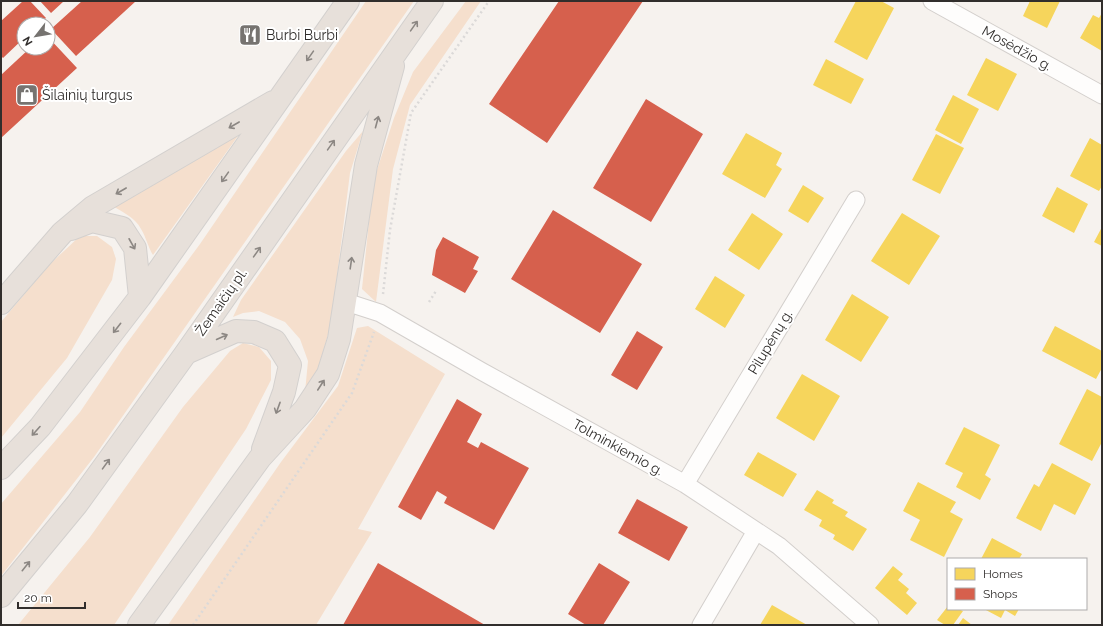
<svg xmlns="http://www.w3.org/2000/svg" width="1103" height="626" viewBox="0 0 1103 626" font-family="Raleway,sans-serif">
	<rect width="100%" height="100%" fill="#f6f2ee"/>
	<path fill="#f5dfcd" d="M366,1H414L94,457L1,576V504L80,412L124,347L200,244Z
		M466,1H481L410,105L393,169L376,302L362,289L373,182L394,118L413,72Z
		M363,131L350,173L331,324L314,383L305,392L308,361L300,339L285,322L259,311L243,313L233,317L241,300L346,151Z
		M231,136H238L153,255C148,247 146,237 141,229C135,217 122,212 111,205Z
		M80,236H97L112,247L116,259L112,280L67,358L1,438V322L49,265Z
		M368,326L445,374L358,529L372,532L316,625H168L281,462L338,386L357,328Z
		M243,343L259,347L271,361V380L246,429L114,625H18L90,537L183,407L230,351Z"/>
	<path fill="#f6d55c" d="M856,1H881L894,8L867,60L834,42Z
		M1030,1H1060L1047,28L1023,16Z
		M1102,13V51L1080,38L1093,15L1099,18Z
		M986,58L1017,74L998,111L967,95Z
		M826,59L864,79L851,104L813,85Z
		M953,95L979,109L961,144L935,130Z
		M746,133L782,153L776,165L782,169L765,198L722,174Z
		M936,134L964,148L940,194L912,180Z
		M1090,138L1102,145V186L1099,191L1070,176Z
		M803,185L824,198L808,223L788,211Z
		M1057,187L1088,204L1074,233L1042,216Z
		M752,213L783,234L759,270L728,250Z
		M902,213L940,236L909,285L871,261Z
		M1102,227V246L1094,242Z
		M715,276L745,295L725,328L695,309Z
		M852,294L889,317L861,362L825,340Z
		M1055,326L1102,351V368L1096,379L1042,351Z
		M802,374L840,396L814,441L776,418Z
		M1087,389L1102,397V442L1092,461L1059,444Z
		M964,427L1000,445L985,475L991,479L980,500L956,487L963,473L945,464Z
		M758,452L797,474L783,497L744,475Z
		M1052,463L1091,484L1075,515L1054,504L1041,531L1016,518L1034,484L1039,487Z
		M918,482L956,502L950,512L963,519L944,557L910,540L920,520L903,511Z
		M817,490L834,500L832,503L848,512L845,516L867,529L853,551L833,539L835,535L819,526L822,520L804,510Z
		M992,538L1022,554L1019,559H981Z
		M893,566L903,574L898,580L909,589L906,593L917,603L907,615L875,588Z
		M772,605L807,625H760Z
		M948,606V609H958L963,611L953,625H945L937,620Z
		M984,609H1019L1015,616L1005,610L1001,618Z
		M963,618L972,625H958Z"/>
	<path fill="#d6604d" d="M23,1H30L46,18L39,24H24V38L3,58L1,56V21Z
		M40,1H64L51,13Z
		M82,1H136L76,56L51,29Z
		M559,1H643L547,143L489,104Z
		M48,37L77,68L1,138V75L30,48H48Z
		M646,99L703,134L651,222L593,188Z
		M553,210L642,264L600,333L511,279Z
		M443,237L479,257L473,269L478,271L465,293L432,275L436,250Z
		M637,331L663,347L637,390L611,375Z
		M457,399L482,414L467,442L478,448L481,442L529,468L494,530L444,503L447,497L437,491L421,520L398,507Z
		M637,499L688,527L669,561L618,533Z
		M378,563L485,625H343Z
		M599,563L630,582L603,625H586L568,614Z"/>
	<g fill="none" stroke-linecap="round" stroke-linejoin="round">
		<g stroke="#d3cfcc" stroke-width="19">
			<path id="minor" d="M932,1L1102,95
				M346,302L380,313L481,371L685,484L779,546L870,625
				M685,484L856,200
				M701,625L756,531"/>
		</g>
		<g stroke="#d3d0ce" stroke-width="24">
			<path id="primary" d="M71,229L92,221L122,228L135,248L140,297
				M1,303L62,233L93,207L273,102
				M186,353L236,331L254,332L275,341L290,365L284,392L263,449
				M1,468L40,427L140,297L348,1
				M1,596L77,504L186,353L432,1
				M139,625L260,458L305,409L328,374L339,339L366,165L393,66"/>
		</g>
		<path stroke="#dbd9d8" stroke-width="2.5" stroke-dasharray="2 3" stroke-linecap="butt" d="M383,294L390,230L411,113L489,1
			M429,302L436,291
			M193,625L352,393L374,332"/>
		<use href="#minor" stroke="#fefdfc" stroke-width="17"/>
		<use href="#primary" stroke="#e7e0da" stroke-width="22"/>
	</g>
	<defs><path id="oneway-shaft" d="M-6 0H5M1.5-3L5.5 0L1.5 3" fill="none" stroke-width="1.6" stroke-linecap="round" stroke-linejoin="round"/></defs>
	<g stroke="#8c8783">
		<use href="#oneway-shaft" transform="translate(414 26) rotate(-55)"/>
		<use href="#oneway-shaft" transform="translate(310 56) rotate(125)"/>
		<use href="#oneway-shaft" transform="translate(377 122) rotate(-75)"/>
		<use href="#oneway-shaft" transform="translate(234 125) rotate(150)"/>
		<use href="#oneway-shaft" transform="translate(331 145) rotate(-55)"/>
		<use href="#oneway-shaft" transform="translate(225 177) rotate(125)"/>
		<use href="#oneway-shaft" transform="translate(121 191) rotate(150)"/>
		<use href="#oneway-shaft" transform="translate(132 244) rotate(61)"/>
		<use href="#oneway-shaft" transform="translate(257 252) rotate(-55)"/>
		<use href="#oneway-shaft" transform="translate(351 263) rotate(-82)"/>
		<use href="#oneway-shaft" transform="translate(117 328) rotate(128)"/>
		<use href="#oneway-shaft" transform="translate(222 337) rotate(-24)"/>
		<use href="#oneway-shaft" transform="translate(321 385) rotate(-57)"/>
		<use href="#oneway-shaft" transform="translate(278 408) rotate(110)"/>
		<use href="#oneway-shaft" transform="translate(36 431) rotate(132)"/>
		<use href="#oneway-shaft" transform="translate(106 464) rotate(-54)"/>
		<use href="#oneway-shaft" transform="translate(26 566) rotate(-51)"/>
	</g>
	<defs>
		<g id="restaurant-square" transform="scale(1.15)"><rect x="-9" y="-9" width="18" height="18" rx="4" fill="#767370" stroke="#fff"/><path d="M-5-6h1v4h1v-4h1v4h1v-4h1v5L-1.5 .5V6h-2V.5L-5-1ZM5-6V6H3V1.5H1.5Q1.5-4 5-6Z" fill="#fff"/></g>
		<g id="shop-square" transform="scale(1.15)"><rect x="-9" y="-9" width="18" height="18" rx="4" fill="#767370" stroke="#fff"/><path d="M-5-2.5h2.3a2.7 3.5 0 0 1 5.4 0H5L5.5 6h-11ZM-1.5-2.5h3a1.5 2.3 0 0 0-3 0Z" fill="#fff"/></g>
	</defs>
	<g fill-rule="evenodd">
		<use href="#restaurant-square" x="250" y="35"/>
		<use href="#shop-square" x="27" y="95"/>
	</g>
	<g text-anchor="middle" stroke-width="4" stroke-linejoin="round" paint-order="stroke">
		<g font-size="14" fill="#312e2c" stroke="#fff" text-anchor="start">
			<text x="266" y="40">Burbi Burbi</text>
			<text x="42" y="100">Šilainių turgus</text>
		</g>
		<g font-size="14" fill="#312e2c" stroke="#fff">
			<text transform="translate(1017 48) rotate(29)" y="5">Mosėdžio g.</text>
			<text transform="translate(221 302) rotate(-55)" y="5">Žemaičių pl.</text>
			<text transform="translate(770 342) rotate(-59)" y="5">Pilupėnų g.</text>
			<text transform="translate(618 447) rotate(29)" y="5">Tolminkiemio g.</text>
		</g>
	</g>
	<rect width="1103" height="626" fill="none" stroke="#312e2c" stroke-width="4"/>
	<rect x="947" y="558" width="140" height="52" fill="#ffffff" stroke="#adabab"/>
	<rect x="955" y="568" width="20" height="12" fill="#f6d55c" stroke="#adabab"/>
	<text x="983" y="578" font-size="12" fill="#312e2c">Homes</text>
	<rect x="955" y="588" width="20" height="12" fill="#d6604d" stroke="#adabab"/>
	<text x="983" y="598" font-size="12" fill="#312e2c">Shops</text>
	<g transform="translate(36 36) rotate(239)"><circle r="19" fill="#ffffff" stroke="#adabab"/>
	<path d="M0-3L7 15L0 10L-7 15Z" fill="#767370"/>
	<text y="-6" font-size="11" font-weight="bold" text-anchor="middle" fill="#312e2c">N</text>
	</g>
	<path d="M18 602v6h67v-6" fill="none" stroke="#312e2c" stroke-width="2"/>
	<text x="24" y="602" font-size="12" fill="#312e2c" stroke="#ffffff" stroke-width="3" paint-order="stroke">20 m</text>
</svg>
